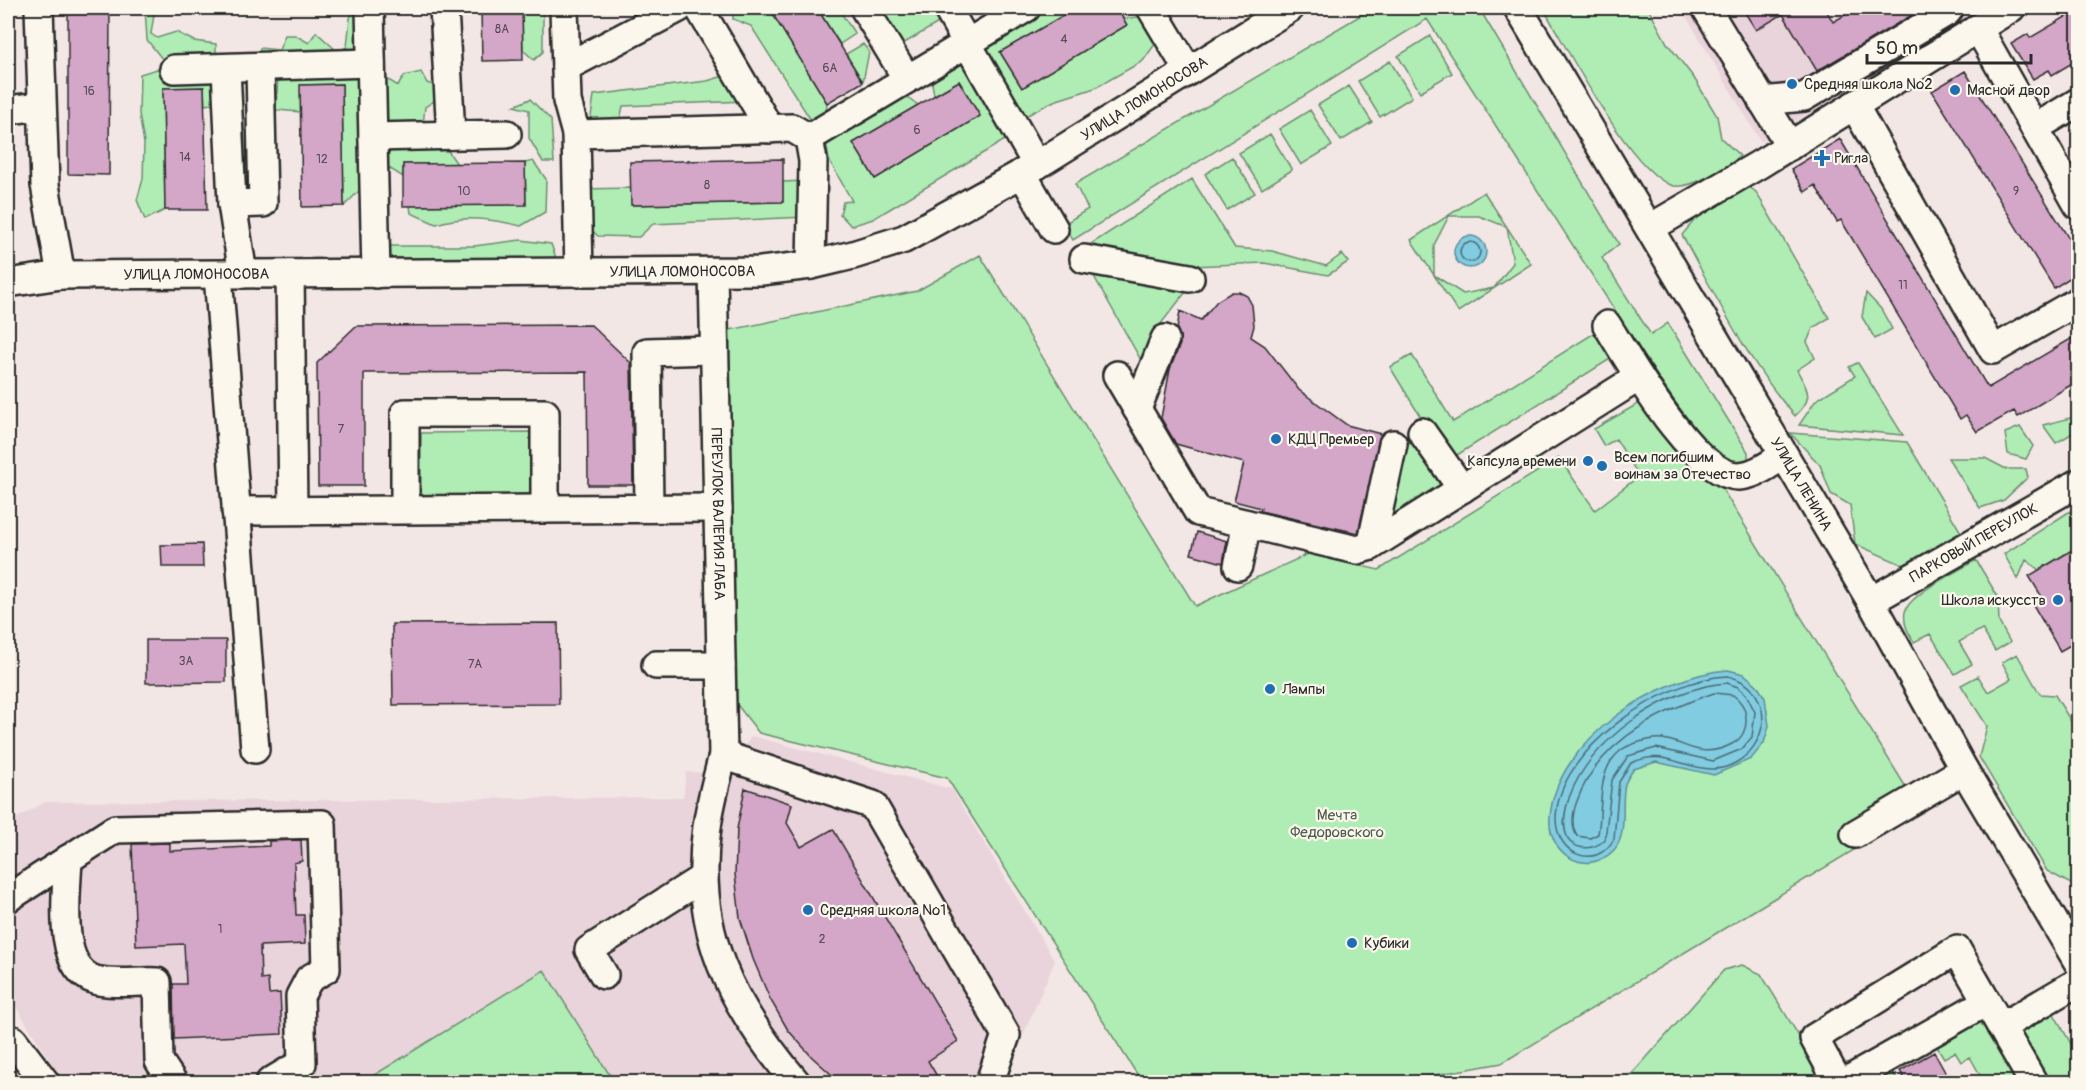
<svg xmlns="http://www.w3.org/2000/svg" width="2086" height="1090" viewBox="0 0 2086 1090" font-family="Pangolin,sans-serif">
	<rect width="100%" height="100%" fill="#f3e7e5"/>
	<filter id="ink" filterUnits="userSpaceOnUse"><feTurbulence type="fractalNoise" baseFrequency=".0167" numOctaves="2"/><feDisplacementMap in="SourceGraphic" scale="12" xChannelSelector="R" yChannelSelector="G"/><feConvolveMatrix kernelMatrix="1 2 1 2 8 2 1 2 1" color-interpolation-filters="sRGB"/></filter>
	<g filter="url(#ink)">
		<path fill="#ead4dc" d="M1681,8H1964L1961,15L1934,37L1761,142Z
			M752,736L952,789L1055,961L1003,1082H63L8,994V823L45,802L683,797L686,772L723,773Z"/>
		<path fill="#afedb4" stroke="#6d8c70" stroke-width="1.5" fill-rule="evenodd" d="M145,8H155L151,34L157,38L176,32L194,41L216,44V59L163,60L147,40Z
			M355,8H360L361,50L257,56L260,48L279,50L285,35H295L309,43L316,32L337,51L347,47L350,18Z
			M522,8H543V52L534,60L523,50Z
			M733,8H769L827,103L826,113L814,125L751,26L733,19Z
			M817,8H838L855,34L840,44Z
			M874,8H931L940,22L898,47Z
			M1045,8H1076L1000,52L1022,88L1127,25L1123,19L1144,16L1158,40L1143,61L1095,88L1054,101L1020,119L979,49Z
			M1373,8H1479L1619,244L1602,258L1651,335L1668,323L1748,452V462L1723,459L1697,438L1427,19L1073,240L1064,224L1088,209L1075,184Z
			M1543,8H1648L1667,43L1694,78L1717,116L1721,138L1740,156C1727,167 1692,189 1674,186C1633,177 1566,46 1543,8Z
			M1430,36L1452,73L1420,92L1398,56Z
			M863,44L869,52L863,82L846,54Z
			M959,58L1010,137L873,219L851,226L840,214L843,202L852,201L829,160L825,136L901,93L918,105L853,143L875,179L980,116L959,81L934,95L931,77Z
			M1390,61L1412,97L1380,117L1358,81Z
			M157,69L173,75H217L222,102L205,105L204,87L163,88L165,210L145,220L137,200L143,179L144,143L139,114L140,74Z
			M421,72L427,83L437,86V99L425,107L423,125L381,128L379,74L398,86L404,76Z
			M347,73L361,78L365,185L344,206L342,84L301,85V112L276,110L278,75Z
			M731,74L746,101L623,106L619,125L590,124L594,95L707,81Z
			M1349,86L1372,122L1341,141L1318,105Z
			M530,99L551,120L554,162H543L529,138V110L514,106Z
			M1310,110L1332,146L1301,165L1279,129Z
			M1270,134L1292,170L1262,189L1239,153Z
			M382,146L446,148L457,164H403V177L381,163Z
			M1232,157L1255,193L1227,210L1205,174Z
			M533,161L546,179L545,212L521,226C492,219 465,215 436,224L411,213L410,206L526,204L525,163Z
			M1192,179L1235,248L1272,251L1326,266L1342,254L1348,262L1328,275L1264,263L1191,266L1080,251Z
			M804,181L807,217L653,224L639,237L598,236L585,224L583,189L631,188L632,205L783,202V182Z
			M1748,186L1756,192L1829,318L1813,328L1807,342L1815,358L1797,370C1808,391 1815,397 1795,416C1748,363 1716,296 1682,235L1697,217Z
			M1484,192L1531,264L1458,312L1411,240ZM1449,216H1479L1507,227L1513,263L1494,288L1463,294L1434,275V245Z
			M521,240L551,244L556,258H392L381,246H474Z
			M980,255L1195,606L1308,554L1379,570L1559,458L1595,510L1639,476L1616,439L1604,446L1594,429L1643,401L1718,482L1920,810L1502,1063L1395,1082H1142L947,778L759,733L735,702L725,331L917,291Z
			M1091,271L1189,288L1152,335L1142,362Z
			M1866,293L1881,309L1892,329L1875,339L1862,317Z
			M1607,325L1623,351L1454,457L1428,429L1390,367L1412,355L1453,422Z
			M1857,363H1858L1903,435L1799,425L1816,400L1855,376L1849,367Z
			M2078,416V430L2056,443L2043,425Z
			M2020,427L2033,446L2026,459L2008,454L2005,433Z
			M530,432V497H421V433Z
			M1790,433L1907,442L1962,534L1903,565L1855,544L1850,505L1831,494L1820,465Z
			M1409,435L1444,491L1388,527Z
			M1948,458H1985L2006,469H2026L2028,477L2004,500L1980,508Z
			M2078,506V546L2039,570L2026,560L2018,579L2004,554Z
			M1976,560L1998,597L1999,622L2010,642L1995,651L1982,629L1959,642L1972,664L1955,674L1930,634L1914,642C1908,632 1903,624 1905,612C1909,594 1960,570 1976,560Z
			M2017,654L2040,694L2055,695L2078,733V888L2047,871L1979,757L1987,726L1961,685L1978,676L1988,692L2011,679L2002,662Z
			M1742,965L1761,974L1827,1082H1625L1724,970Z
			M544,970L614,1082H363Z
			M1985,1006L2029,1082H1984L1970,1057L1961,1062L1955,1052L1944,1058L1936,1045L1892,1071L1898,1082H1860Z
			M2050,1007L2078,1056V1082H2040L2010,1030Z"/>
		<path fill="#81cce1" stroke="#5f8c98" stroke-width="1.5" d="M1454 252a16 16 0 1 1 32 0a16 16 0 1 1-32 0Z
			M1728,670L1744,674L1757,685L1765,698L1769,726L1764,743L1751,759L1714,775L1656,762L1634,769C1631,773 1627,779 1625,784C1620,804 1629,835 1613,851C1585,878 1547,853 1550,817C1556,740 1659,675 1728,670Z"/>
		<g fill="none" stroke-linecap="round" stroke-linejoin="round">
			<path stroke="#4d6b74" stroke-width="1.5" d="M1460 252a10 10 0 1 1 20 0a10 10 0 1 1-20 0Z
				M1728,676C1742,680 1753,686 1759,701C1773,732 1746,769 1712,769C1680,768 1664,748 1631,763L1619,782L1614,839C1596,871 1557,855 1556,820C1556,749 1665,678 1728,676Z
				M1727,683L1738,687L1746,694L1755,712L1752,737L1742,749L1713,761L1656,748L1628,756L1612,780L1605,840C1594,849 1581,851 1570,842C1561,829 1564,813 1569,798C1589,740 1666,687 1727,683Z
				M1714,693L1733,695C1741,701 1745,707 1746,718C1747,729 1742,739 1732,744C1696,763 1682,736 1653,739C1642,741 1627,744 1619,752C1596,772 1603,807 1598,834L1590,838L1577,836C1570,825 1573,812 1577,801C1598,742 1659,711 1714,693Z"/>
		</g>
		<path fill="#d4a6c8" stroke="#2b2b2b" stroke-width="1.5" d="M68,8H110L109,175L68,174Z
			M481,8H522L523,60L482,61Z
			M769,8H817L863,82L827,103Z
			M1076,8H1117L1127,25L1022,88L1000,52Z
			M1742,8H1825L1833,22L1857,8H1924L1817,71L1783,14L1756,30Z
			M2079,9V59L2052,75L2049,70L2033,79L2011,44L2028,34L2030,38Z
			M1965,71L2079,255V272L2054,288L1932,91Z
			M959,81L980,116L875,179L853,143Z
			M342,84L344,206L302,207L300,85Z
			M204,87L207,210H165L163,88Z
			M1840,139L1988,388L2079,334V380L2018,417L2014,411L1977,432L1966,415L1960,419L1841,220L1837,222L1815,185L1805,192L1791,169Z
			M783,159V202L631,205L630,162Z
			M525,163L526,205L403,206V164Z
			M1232,292H1239L1247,296L1252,305L1254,326L1251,337L1265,346L1299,390L1347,425L1381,434L1358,533L1260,511L1261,508L1234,501L1244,463L1176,444L1161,418L1170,369L1180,344V336L1177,329L1180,311L1201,320L1217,301Z
			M591,325L631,363L633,485H588L587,372L364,373V486H318L317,363L356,326Z
			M1197,532L1227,541L1223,563L1191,554Z
			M202,544L203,567H162L161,545Z
			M2079,546V640L2060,651L2032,603L2042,597L2029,576Z
			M558,623L559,704L393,705L392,624Z
			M146,640H226V682L146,683Z
			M745,788L792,804L787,823L801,847L833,829L958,1041L928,1061L941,1083H841L812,1057L788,1030L770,999L753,959L740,918L735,874L737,829Z
			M301,840L302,861L294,863L296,915H304L305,944L260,946L261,980L268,979L269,994L280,993L282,1034L174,1039L173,984H186L184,944L136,946L132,844L170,843V851L269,846V841Z
			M1934,1052L1951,1083H1907L1900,1071Z"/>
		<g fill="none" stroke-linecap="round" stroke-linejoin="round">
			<g stroke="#2b2b2b" stroke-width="32">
				<g id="minor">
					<path d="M39,8L45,185L61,275"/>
					<path d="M370,8L376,274"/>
					<path d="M444,8L451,135"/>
					<path d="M564,8L567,101L576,134"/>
					<path d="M699,8L770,129"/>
					<path d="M864,8L907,79"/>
					<path d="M947,8L1037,165"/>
					<path d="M1151,8L1188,70"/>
					<path id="s1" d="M1518,8L1871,601L1964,770L2078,962"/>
					<path d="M1706,8L1790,146"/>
					<path d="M1978,28L2078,205"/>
					<path d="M566,67L679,8"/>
					<path d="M226,68L232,204L243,274"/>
					<path d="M174,69L371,63"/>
					<path d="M1762,101L1804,97L1947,12L1950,8"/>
					<path d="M1854,105L1993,350L2078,301"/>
					<path d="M8,110L41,106"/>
					<path d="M2035,128L2078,102"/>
					<path d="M373,137L507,134"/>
					<path d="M809,138L1026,8"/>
					<path d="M1022,173L1054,229"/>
					<path d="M232,204L263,203L260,67"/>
					<path d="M1650,228L1760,164L2011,8"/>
					<path d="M1084,259L1190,278"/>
					<path id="s2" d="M713,272L723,755C717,779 710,803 707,827C692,932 731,1005 796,1082"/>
					<path d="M579,273L576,134L792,128L809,138L813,161L811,265"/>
					<path d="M290,274L293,509"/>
					<path d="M218,275L255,749"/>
					<path id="s3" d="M8,283L61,275L761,271L811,265L853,255L904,239L1037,165L1290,8"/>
					<path d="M1607,325C1629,360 1695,478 1739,476C1756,475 1770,464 1784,455"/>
					<path d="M1117,375L1198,512L1357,550L1371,546L1639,377"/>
					<path d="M1137,409L1165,339"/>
					<path d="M1422,432L1462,489"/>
					<path d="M649,508L647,352L712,350"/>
					<path d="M405,509V413H545V509"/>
					<path d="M236,511L718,508"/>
					<path d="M1371,546L1393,444"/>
					<path d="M1238,566L1247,524"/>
					<path id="s4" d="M1871,601L2078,483"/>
					<path d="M656,665H721"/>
					<path d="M723,755L873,805L1006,1035L990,1082"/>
					<path d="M1855,834L1964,770"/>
					<path d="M68,859C67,892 55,967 95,980C113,985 138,981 157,982L159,1061L173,1082"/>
					<path d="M8,898L115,829L322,824L326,969L309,979L300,996L302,1063L270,1082"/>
					<path d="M604,975L589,950L704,877"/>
					<path d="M2001,1027L2078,982"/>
					<path d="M8,1040H13L45,1082"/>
					<path d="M1838,1082L1814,1038L1957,950L2033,1082"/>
					<path d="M1845,1082L1986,1002"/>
				</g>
			</g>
			<use href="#minor" stroke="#fbf7ec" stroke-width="27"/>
		</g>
	</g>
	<g fill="#1f6fb2" stroke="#fbf7ec" stroke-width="2">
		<circle cx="1792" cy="84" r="6"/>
		<circle cx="1955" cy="90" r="6"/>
		<path d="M1819 149h6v6h6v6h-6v6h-6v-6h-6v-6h6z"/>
		<circle cx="1276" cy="439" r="6"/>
		<circle cx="1588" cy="461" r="6"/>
		<circle cx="1602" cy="466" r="6"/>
		<circle cx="2058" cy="600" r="6"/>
		<circle cx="1270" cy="689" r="6"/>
		<circle cx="808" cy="910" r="6"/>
		<circle cx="1352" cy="943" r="6"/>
	</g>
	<g text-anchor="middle" stroke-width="4.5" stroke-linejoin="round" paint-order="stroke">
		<g font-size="12" fill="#554a52">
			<text x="502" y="33">8А</text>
			<text x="1064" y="43">4</text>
			<text x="830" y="72">6А</text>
			<text x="89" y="95">16</text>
			<text x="917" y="134">6</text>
			<text x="185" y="161">14</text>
			<text x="322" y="163">12</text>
			<text x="707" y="189">8</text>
			<text x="464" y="195">10</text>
			<text x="2016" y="195">9</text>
			<text x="1903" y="289">11</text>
			<text x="341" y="433">7</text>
			<text x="186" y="665">3А</text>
			<text x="475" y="668">7А</text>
			<text x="220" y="933">1</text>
			<text x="822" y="943">2</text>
		</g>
		<g font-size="15" fill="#2b2b2b" stroke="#fbf7ec" text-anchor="start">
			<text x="1804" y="89">Средняя школа №2</text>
			<text x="1967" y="95">Мясной двор</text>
			<text x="1834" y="163">Ригла</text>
			<text x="1288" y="444">КДЦ Премьер</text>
			<text x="1614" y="462">Всем погибшим<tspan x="1614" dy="17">воинам за Отечество</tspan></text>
			<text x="1576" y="466" text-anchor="end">Капсула времени</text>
			<text x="2046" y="605" text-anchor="end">Школа искусств</text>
			<text x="1282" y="694">Лампы</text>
			<text x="820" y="915">Средняя школа №1</text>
			<text x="1364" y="948">Кубики</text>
		</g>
		<g font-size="15" fill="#2b2b2b" stroke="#fbf7ec">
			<text dy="5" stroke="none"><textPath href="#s3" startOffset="1179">УЛИЦА ЛОМОНОСОВА</textPath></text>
			<text dy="5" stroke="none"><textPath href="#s3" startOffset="675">УЛИЦА ЛОМОНОСОВА</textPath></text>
			<text dy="5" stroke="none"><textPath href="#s3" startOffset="189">УЛИЦА ЛОМОНОСОВА</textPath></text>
			<text dy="5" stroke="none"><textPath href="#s1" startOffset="554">УЛИЦА ЛЕНИНА</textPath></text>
			<text dy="5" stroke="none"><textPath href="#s2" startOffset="242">ПЕРЕУЛОК ВАЛЕРИЯ ЛАБА</textPath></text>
			<text dy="5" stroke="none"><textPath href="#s4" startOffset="118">ПАРКОВЫЙ ПЕРЕУЛОК</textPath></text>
		</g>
		<g font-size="15" fill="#4c5c4d" stroke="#fbf7ec">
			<text x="1337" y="820">Мечта<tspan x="1337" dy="17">Федоровского</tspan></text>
		</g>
	</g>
	<rect width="2086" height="1090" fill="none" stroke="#fbf7ec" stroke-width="30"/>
	<rect x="15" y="15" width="2056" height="1060" fill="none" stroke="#2b2b2b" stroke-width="2" filter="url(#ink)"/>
	<path d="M1867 54v9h164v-9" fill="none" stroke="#2b2b2b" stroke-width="3"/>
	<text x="1876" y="54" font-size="18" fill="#2b2b2b" stroke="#fbf7ec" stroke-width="4.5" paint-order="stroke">50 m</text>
</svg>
